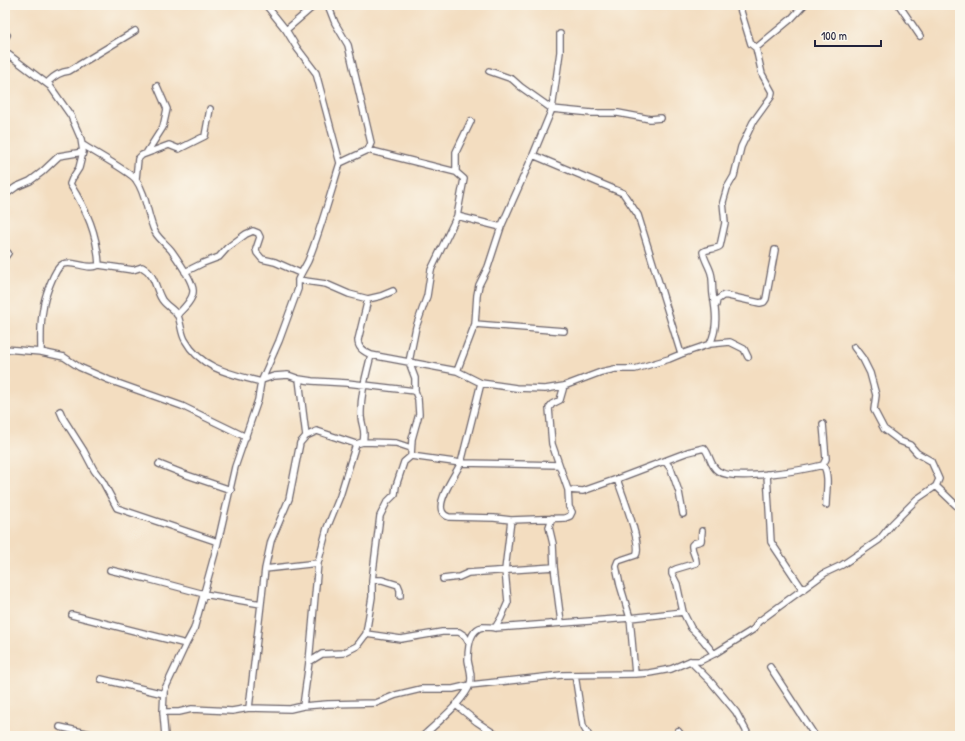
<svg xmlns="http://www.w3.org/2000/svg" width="965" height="741" viewBox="0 0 965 741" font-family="'Patrick Hand',sans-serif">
	<rect width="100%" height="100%" fill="#fbf7ec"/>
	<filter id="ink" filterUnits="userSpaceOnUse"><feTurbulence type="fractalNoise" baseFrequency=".025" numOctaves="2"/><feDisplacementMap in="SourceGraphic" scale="8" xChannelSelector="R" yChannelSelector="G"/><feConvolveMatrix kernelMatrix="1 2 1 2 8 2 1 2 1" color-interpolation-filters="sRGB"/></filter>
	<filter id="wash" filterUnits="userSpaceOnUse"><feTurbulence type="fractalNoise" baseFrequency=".012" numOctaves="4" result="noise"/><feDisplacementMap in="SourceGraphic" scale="16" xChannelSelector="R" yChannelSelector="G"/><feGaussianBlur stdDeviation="0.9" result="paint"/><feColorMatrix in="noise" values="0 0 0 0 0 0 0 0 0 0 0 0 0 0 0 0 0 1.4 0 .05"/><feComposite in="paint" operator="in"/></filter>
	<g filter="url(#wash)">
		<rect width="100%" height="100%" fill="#f3ddc0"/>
	</g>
	<g filter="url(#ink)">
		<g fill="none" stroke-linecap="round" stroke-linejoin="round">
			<g stroke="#6b636a" stroke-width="8">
				<path id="minor" d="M266,5L286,30
					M315,5L286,30L297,48L316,73L340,163
					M328,5L335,23L348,45L371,143L368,150L340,163C330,195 321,229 308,261C305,267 301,273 298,280L326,284L349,294L368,299L381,296L393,291
					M739,5L751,44L756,48
					M899,5L920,36
					M5,38L7,35
					M5,52L50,86L71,116L81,139L83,152L79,168L72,179L70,184C87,211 97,233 99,265L133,270L142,267C155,274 155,287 161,298C164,305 174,309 178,316C181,323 181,333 185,340C201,369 231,374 261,382
					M489,71L512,79L521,87L552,109L560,52V34
					M50,86L49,81C55,75 61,72 69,71L135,31
					M83,145C92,151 132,173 136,180C147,195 147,216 155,232C159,239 166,244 171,250C178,260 192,279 193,290C194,299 183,309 177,315
					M368,150L456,172V152L471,121
					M147,152L163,127L167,109L157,86
					M533,155L623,193L638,215L681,354
					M136,179L138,159L142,155L169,145L179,149L205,136L210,109
					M5,195L16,187L30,181L42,172L59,156L83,152
					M457,216L501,227
					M5,257L8,253
					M185,272L203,263L219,257L227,248L246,234L253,231L258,233L260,237L256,249L257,253L262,259L275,262L300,273
					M368,299L358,340C358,349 364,351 371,355L457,371L475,324
					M716,305L717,300L724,295L760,303L764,302L766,299L775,250
					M564,331L475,324L477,295L479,285L488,267L501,227L533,155L552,109L592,113H618L650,119L661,118
					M710,344L730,342L744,349L748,357
					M5,349L41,352L64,357L79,367L109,380L182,406L246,437
					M41,352C41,338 40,323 43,309C44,299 54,268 63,264C74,260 88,271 99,265
					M457,371L481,383L516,388L545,389L564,386L601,372L615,369H635L669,359L681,354L710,344C718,327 716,312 713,295C712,287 713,280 711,273C709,266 704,259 703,252C708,248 715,250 720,246L725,223L723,202L727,188L734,176L741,147L753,122L771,97L772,92L762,74L756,48L791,19L804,5
					M299,379L306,436
					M262,380L274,376L288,375L299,379L312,381L347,383L415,391V378L409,362L416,327L427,296L431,270L457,216L464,179L456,172
					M60,411L63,418L84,451L94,470L103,482L117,508L218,542
					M363,442L396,443L411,448
					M411,456L461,463L481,383
					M665,461L671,469L679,492L683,514
					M159,464L184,474L231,490
					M823,465C830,474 826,493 826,505
					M767,474L771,542L803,590
					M617,479L688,452L704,448C710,454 710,466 718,471C734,482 804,470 823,465L826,459L823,424
					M936,486L960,509
					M511,520L565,518L570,516L572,512L569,507L568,490L552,444L549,408L552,404L560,400L564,386
					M554,567L561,622
					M265,569L318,563
					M110,570L148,579L204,594L261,604
					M443,579L459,577L468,573L554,567L553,544L549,527L552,518
					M372,580H382L398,585L400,590V596
					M683,612L677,584L672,574V571L676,569L696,563C697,557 691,552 692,545L694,543L701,541L702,531
					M72,615L186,644
					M495,628L501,618L508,602L505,570L511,520L494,518L449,517C446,516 443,514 442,511C437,500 456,473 461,463L559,465
					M366,634L401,639L442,632H459L465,636L469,643
					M714,654L754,629L758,622L825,573L842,565L879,540L892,524L917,499L936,486L939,479L931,461L917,453L910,445L900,441L884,429L874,410L876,395L870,373L863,359L854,347
					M690,661L711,682L736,712L749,736
					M309,662L322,654L343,653L357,646L366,634L372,597V580L380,516L387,502L395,494L396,486L404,462L411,456L412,439L419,414L418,399L415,391
					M770,667L815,736
					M575,675L583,726L589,736
					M101,679L164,694
					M456,705L477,722L498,736
					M303,706L309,662L318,563L327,528L340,496L356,444L363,442C366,430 362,427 361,417C360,396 366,375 371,355
					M249,708L265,569L271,541L289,499L300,443L306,436L317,431L356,444
					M163,712H179L192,709L232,711L249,708L290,709L303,706L328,704L376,703L396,695L421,689H453L470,685L562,675L635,674L630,618L620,585L616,566L618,561L636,555C643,546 621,491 617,479L583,491L568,490
					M60,727L99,736
					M678,731L682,736
					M165,736L163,712L164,691L186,644L194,629L218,542L235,467L258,400L261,382L279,341L298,289V280
					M423,736C436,724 466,699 470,684C473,676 469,668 468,660C468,649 469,629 483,627C487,627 491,627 495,628L630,618L683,612L691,628L703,640L714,654L700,661H690L671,669L649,673L635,674"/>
			</g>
			<use href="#minor" stroke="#fff" stroke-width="5.5"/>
		</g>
	</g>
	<rect width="965" height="741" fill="none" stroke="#fbf7ec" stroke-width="20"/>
	<path d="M815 40v6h66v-6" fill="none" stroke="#22223b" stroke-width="2"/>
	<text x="821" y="40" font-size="12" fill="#22223b" stroke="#fbf7ec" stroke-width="3" paint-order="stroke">100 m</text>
</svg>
